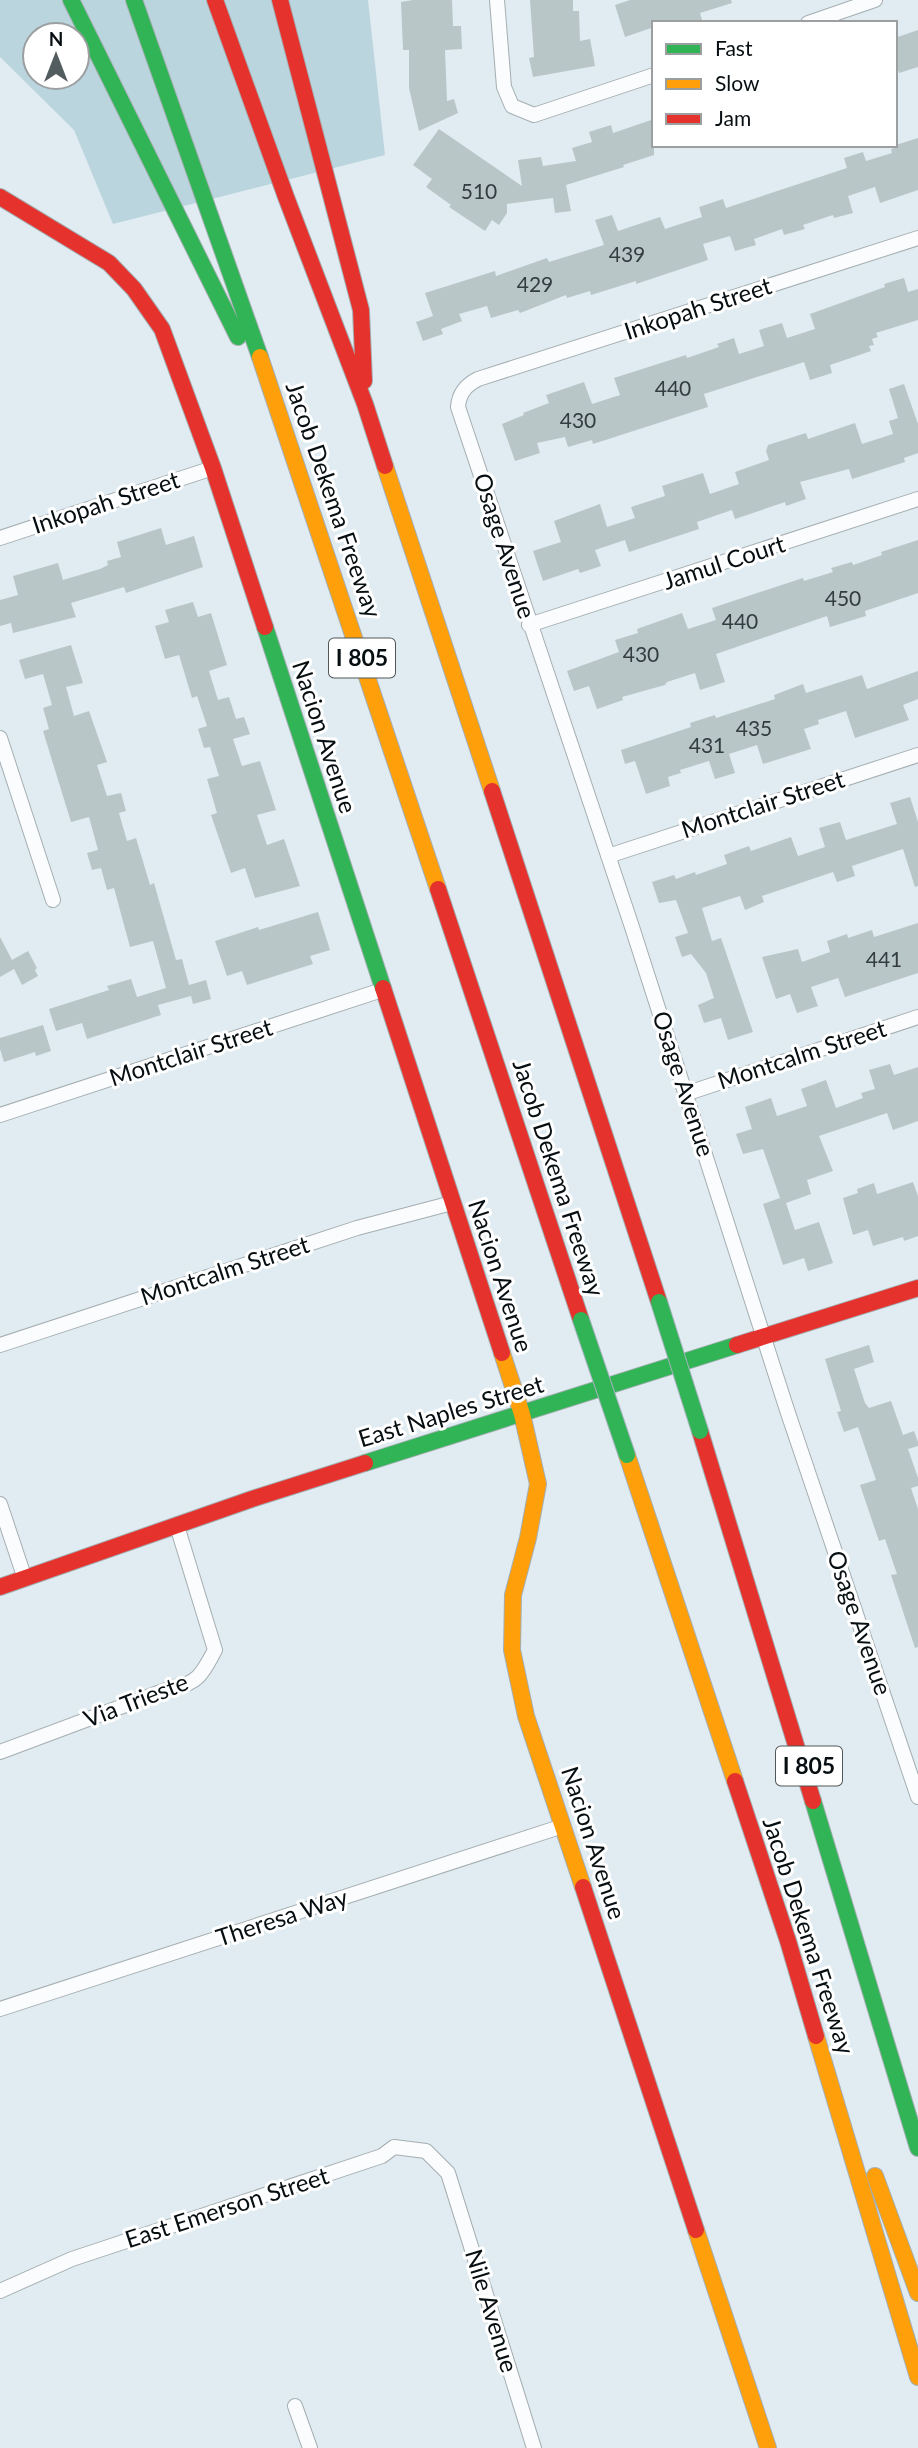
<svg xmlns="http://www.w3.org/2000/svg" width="918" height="2448" viewBox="0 0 918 2448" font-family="Lato,sans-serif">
	<rect width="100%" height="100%" fill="#e0ecf1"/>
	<path fill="#bbd5df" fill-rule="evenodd" d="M0,0H368L385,155L113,224L74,130L0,57ZM35,35H77V77H35Z"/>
	<path fill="#b8c6c8" d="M413,0H452L453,26H461L462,49L445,50L447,101L454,99L458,113L419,131L409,88V50H403L401,2Z
		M530,0H573V11H579L580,41L590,39L595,66L533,77L529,58L534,57Z
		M630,0H731L732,3L700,13L703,23H654V27L625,37L615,5Z
		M918,30V67L899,73L895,61V38Z
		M654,119V155L623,165L624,167L566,185L571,211L555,213L553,198L507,204V213L499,225L492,220L485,231L449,207L451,205L426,187L432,179L413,165L439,129L522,186L518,160L541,157L543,166L576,161L572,148L592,142L589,132L611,125L613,133Z
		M918,138V190L880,203L875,187L848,196L853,213L834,218L833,215L803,225L805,229L784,235L782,229L754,239L756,245L735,251L730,236L703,244L708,260L636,284V281L591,295L590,291L567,298L566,295L520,313L518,310L491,318L487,306L459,314L462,321L441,329L443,334L423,341L416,322L433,316L425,293L495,271L496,276L547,258L549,262L604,245L595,220L612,215L618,231L660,217L665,229L702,217L699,207L723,199L726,208L847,168L844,158L863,152L866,161L892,153L891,149L897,147L896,145Z
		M904,278L908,292L918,289V320L876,333L878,337L872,339L874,345L869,346L871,351L830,365L832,373L810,380L804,362L704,394L708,407L593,444L592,440L568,447L565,437L537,443L540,453L515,461L502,424L524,415L523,413L549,403L546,395L584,382L592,404L620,395L614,378L686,355L687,358L719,347L717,344L734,338L739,354L764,346L759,330L782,323L787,338L815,329L810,314L885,287L884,284Z
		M904,384L918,424V453L904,458L905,462L852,479L849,469L800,482L806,499L786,506L785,502L735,519L732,510L697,522L699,529L629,552L625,540L595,550L601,566L580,573L578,569L543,581L533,551L561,542L554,521L600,504L607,527L635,518L631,507L665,496L662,486L703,473L710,494L739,484L735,472L769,460L766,451L768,445L806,433L808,439L855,423L862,444L893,434L889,421L898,418L889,389Z
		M161,528L166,545L194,536L203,567L126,593L124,587L71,603L76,617L13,633L11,623L0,626V600L18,595L13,576L58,563L63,580L100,569L108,565L107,561L121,557L117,542Z
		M918,540V593L865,611L866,616L830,627L827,616L716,654L725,682L700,690L695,673L667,682L665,685L622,697L623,700L597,709L589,686L574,691L567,671L619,652L615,640L638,633L637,629L682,613L688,629L716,620L712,608L803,578L804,581L833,572L831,568L852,562L853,565L882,555L881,552Z
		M193,602L198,617L211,613L227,665L209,671L218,700L229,697L236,719L244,717L250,734L233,739L242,766L260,761L276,810L257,815L267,845L284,839L300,886L255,898L245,868L231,873L211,815L217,813L207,779L219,776L210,747L204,748L198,729L207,726L197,696L192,698L179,655L165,659L155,626L169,622L165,610Z
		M71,645L83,683L66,687L74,716L89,711L107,762L97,765L107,796L121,793L126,811L119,813L127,841L136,838L150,885L154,883L176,960L182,959L189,985L206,980L211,999L193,1004L191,996L158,1005L161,1015L87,1039L82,1023L56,1031L49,1009L109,990L107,986L131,979L137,997L166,988L153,941L130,947L114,888L107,890L101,868L92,870L87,853L98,850L89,817L71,822L43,731L49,729L43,708L52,705L43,674L25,679L19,660Z
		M918,671V699L903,705L909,720L855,738L846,711L818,720L819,724L804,729L811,749L763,764L757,745L729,754L735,773L715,779L709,761L680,770L681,773L668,777L670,786L646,794L635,761L625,764L621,750L691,727L690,723L715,715L716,718L775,699L774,695L803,684L806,693L862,675L867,689Z
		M910,797L918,822V886L915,887L903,849L852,866L855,876L837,882L833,872L762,896L764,902L745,910L740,896L702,908L712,941L721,938L753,1032L728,1040L721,1018L704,1023L698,1005L714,998L706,973L691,954L682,957L675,937L688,933L676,900L659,903L652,882L674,875L676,879L695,872L696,875L727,864L724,855L749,846L751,851L791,837L798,856L825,847L819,828L840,822L846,840L897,824L890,803Z
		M318,912L330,950L310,956L313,964L247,985L242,971L227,976L215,941L258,927L259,930Z
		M918,923V973L845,997L838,978L811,987L818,1006L797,1013L790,994L776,999L762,957L798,949L802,962L830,952L827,941L847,934L848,938L872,930L874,937Z
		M0,937L12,960L28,951L37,968L35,970L38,976L22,985L14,969L0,977Z
		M43,1025L51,1051L36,1056L35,1052L4,1062L0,1049V1038Z
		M890,1064L894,1075L918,1067V1121L893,1130L887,1113L819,1136L833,1171L807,1180L811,1194L786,1203L795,1230L819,1222L833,1263L808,1271L804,1258L783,1265L763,1204L780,1198L763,1149L743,1154L736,1134L752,1129L745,1107L771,1098L777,1116L807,1106L801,1089L826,1080L836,1108L863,1098L861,1093L875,1089L869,1070Z
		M913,1182L918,1196V1236L904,1241L903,1237L873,1246L868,1230L853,1235L843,1198L858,1193L857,1189L874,1183L877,1194Z
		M869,1345L874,1362L854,1369L865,1403L869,1408L891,1401L903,1435L914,1431L918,1442V1446L908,1449L918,1478V1486L911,1488L918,1509V1647L915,1648L891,1575L897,1574L885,1539L879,1541L860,1485L876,1480L858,1427L844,1432L837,1412L841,1411L825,1359Z"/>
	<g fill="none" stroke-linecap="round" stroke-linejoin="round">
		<g stroke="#a5aeb2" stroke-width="16">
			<path id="street" d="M497,0L504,87L512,106L534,115L654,75
				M808,23L875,0
				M918,238L478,379C466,385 459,393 458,407L632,927L787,1410L918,1797
				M0,538L213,468
				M529,625L918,499
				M0,738L53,900
				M608,856L918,755
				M685,1094L918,1017
				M0,1115L382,990
				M0,1345L357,1228L452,1203
				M0,1504L25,1579
				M0,1752L174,1687C199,1684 204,1670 215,1650L177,1526
				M0,2009L563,1826
				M0,2291L72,2259L382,2156L394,2147L426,2151L448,2173L534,2448
				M295,2406L310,2448"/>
		</g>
		<g stroke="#a5aeb2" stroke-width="18">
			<path id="fast" d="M71,0L238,337
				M134,0L260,357
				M265,627L383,988
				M365,1463L737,1345
				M813,1801L918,2148"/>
		</g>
		<g stroke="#a5aeb2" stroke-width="18">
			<path id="slow" d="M260,357L438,889
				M385,466L492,791
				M502,1353L522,1414L538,1484L528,1538L513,1595L512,1650L526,1716L583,1887
				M627,1455L735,1781
				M816,2036L918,2377
				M875,2176L918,2293
				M696,2230L768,2448"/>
		</g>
		<g stroke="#a5aeb2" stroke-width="18">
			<path id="jam" d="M215,0L286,197L365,404L385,466
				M280,0L361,310L364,381
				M0,197L109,263L134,289L162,329L213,468L265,627
				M492,791L659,1302
				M438,889L581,1320
				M383,988L502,1353
				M737,1345L918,1288
				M700,1431L813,1801
				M0,1587L252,1499L365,1463
				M735,1781L788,1941L816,2036
				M583,1887L696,2230"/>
		</g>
		<use href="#street" stroke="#fafcfd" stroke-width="14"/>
		<use href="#fast" stroke="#30b455" stroke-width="16"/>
		<use href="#slow" stroke="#ff9f0a" stroke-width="16"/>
		<use href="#jam" stroke="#e5322d" stroke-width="16"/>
		<g stroke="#a5b2bc" stroke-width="18" stroke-linecap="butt">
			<path id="fast-bridge" d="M659,1302L700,1431
				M581,1320L627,1455"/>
		</g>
		<use href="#fast-bridge" stroke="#30b455" stroke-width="16"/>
	</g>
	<g text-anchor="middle" stroke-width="6" stroke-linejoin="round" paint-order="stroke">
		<g font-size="21" fill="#333c3f">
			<text x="479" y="199">510</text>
			<text x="627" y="262">439</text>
			<text x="535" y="292">429</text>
			<text x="673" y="396">440</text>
			<text x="578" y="428">430</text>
			<text x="843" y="606">450</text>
			<text x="740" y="629">440</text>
			<text x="641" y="662">430</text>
			<text x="754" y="736">435</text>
			<text x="707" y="753">431</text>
			<text x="884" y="967">441</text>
		</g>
		<g fill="#fff" stroke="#515658" stroke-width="2">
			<rect x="329" y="638.5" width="66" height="39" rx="5"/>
			<rect x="776" y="1746.5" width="66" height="39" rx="5"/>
		</g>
		<g font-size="23" font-weight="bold" fill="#070e11">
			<text x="362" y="666">I 805</text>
			<text x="809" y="1774">I 805</text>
		</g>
		<g font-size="24" fill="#070e11" stroke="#fff">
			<text transform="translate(698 309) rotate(-18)" y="8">Inkopah Street</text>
			<text transform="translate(333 500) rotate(71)" y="8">Jacob Dekema Freeway</text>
			<text transform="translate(106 503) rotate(-18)" y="8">Inkopah Street</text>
			<text transform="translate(504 546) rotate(72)" y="8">Osage Avenue</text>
			<text transform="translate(724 563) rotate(-18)" y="8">Jamul Court</text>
			<text transform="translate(324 737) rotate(72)" y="8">Nacion Avenue</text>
			<text transform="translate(763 805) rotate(-18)" y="8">Montclair Street</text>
			<text transform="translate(191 1053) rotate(-18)" y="8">Montclair Street</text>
			<text transform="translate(802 1055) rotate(-18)" y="8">Montcalm Street</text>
			<text transform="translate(683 1084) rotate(72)" y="8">Osage Avenue</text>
			<text transform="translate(558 1178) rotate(72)" y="8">Jacob Dekema Freeway</text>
			<text transform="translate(225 1271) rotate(-18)" y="8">Montcalm Street</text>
			<text transform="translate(500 1276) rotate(72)" y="8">Nacion Avenue</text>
			<text transform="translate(451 1412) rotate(-17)" y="8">East Naples Street</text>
			<text transform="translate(859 1623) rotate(71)" y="8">Osage Avenue</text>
			<text transform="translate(136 1701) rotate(-21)" y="8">Via Trieste</text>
			<text transform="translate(593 1843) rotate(72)" y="8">Nacion Avenue</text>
			<text transform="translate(282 1918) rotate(-18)" y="8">Theresa Way</text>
			<text transform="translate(808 1936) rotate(72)" y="8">Jacob Dekema Freeway</text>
			<text transform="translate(227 2208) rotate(-18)" y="8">East Emerson Street</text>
			<text transform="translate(491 2311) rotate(73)" y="8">Nile Avenue</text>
		</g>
	</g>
	<rect x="652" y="21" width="245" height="126" fill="#ffffff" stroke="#9c9fa0" stroke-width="2"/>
	<rect x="666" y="44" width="35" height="10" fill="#30b455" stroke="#9c9fa0" stroke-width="2"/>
	<text x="715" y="56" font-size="21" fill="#070e11">Fast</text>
	<rect x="666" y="79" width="35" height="10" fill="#ff9f0a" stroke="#9c9fa0" stroke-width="2"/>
	<text x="715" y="91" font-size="21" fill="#070e11">Slow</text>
	<rect x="666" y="114" width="35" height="10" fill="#e5322d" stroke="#9c9fa0" stroke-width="2"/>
	<text x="715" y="126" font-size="21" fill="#070e11">Jam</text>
	<g transform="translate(56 56)"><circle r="33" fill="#ffffff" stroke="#9c9fa0" stroke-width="2"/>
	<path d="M0-5L12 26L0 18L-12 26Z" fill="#535c5f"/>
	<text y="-10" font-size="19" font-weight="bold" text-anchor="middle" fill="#070e11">N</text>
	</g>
</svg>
